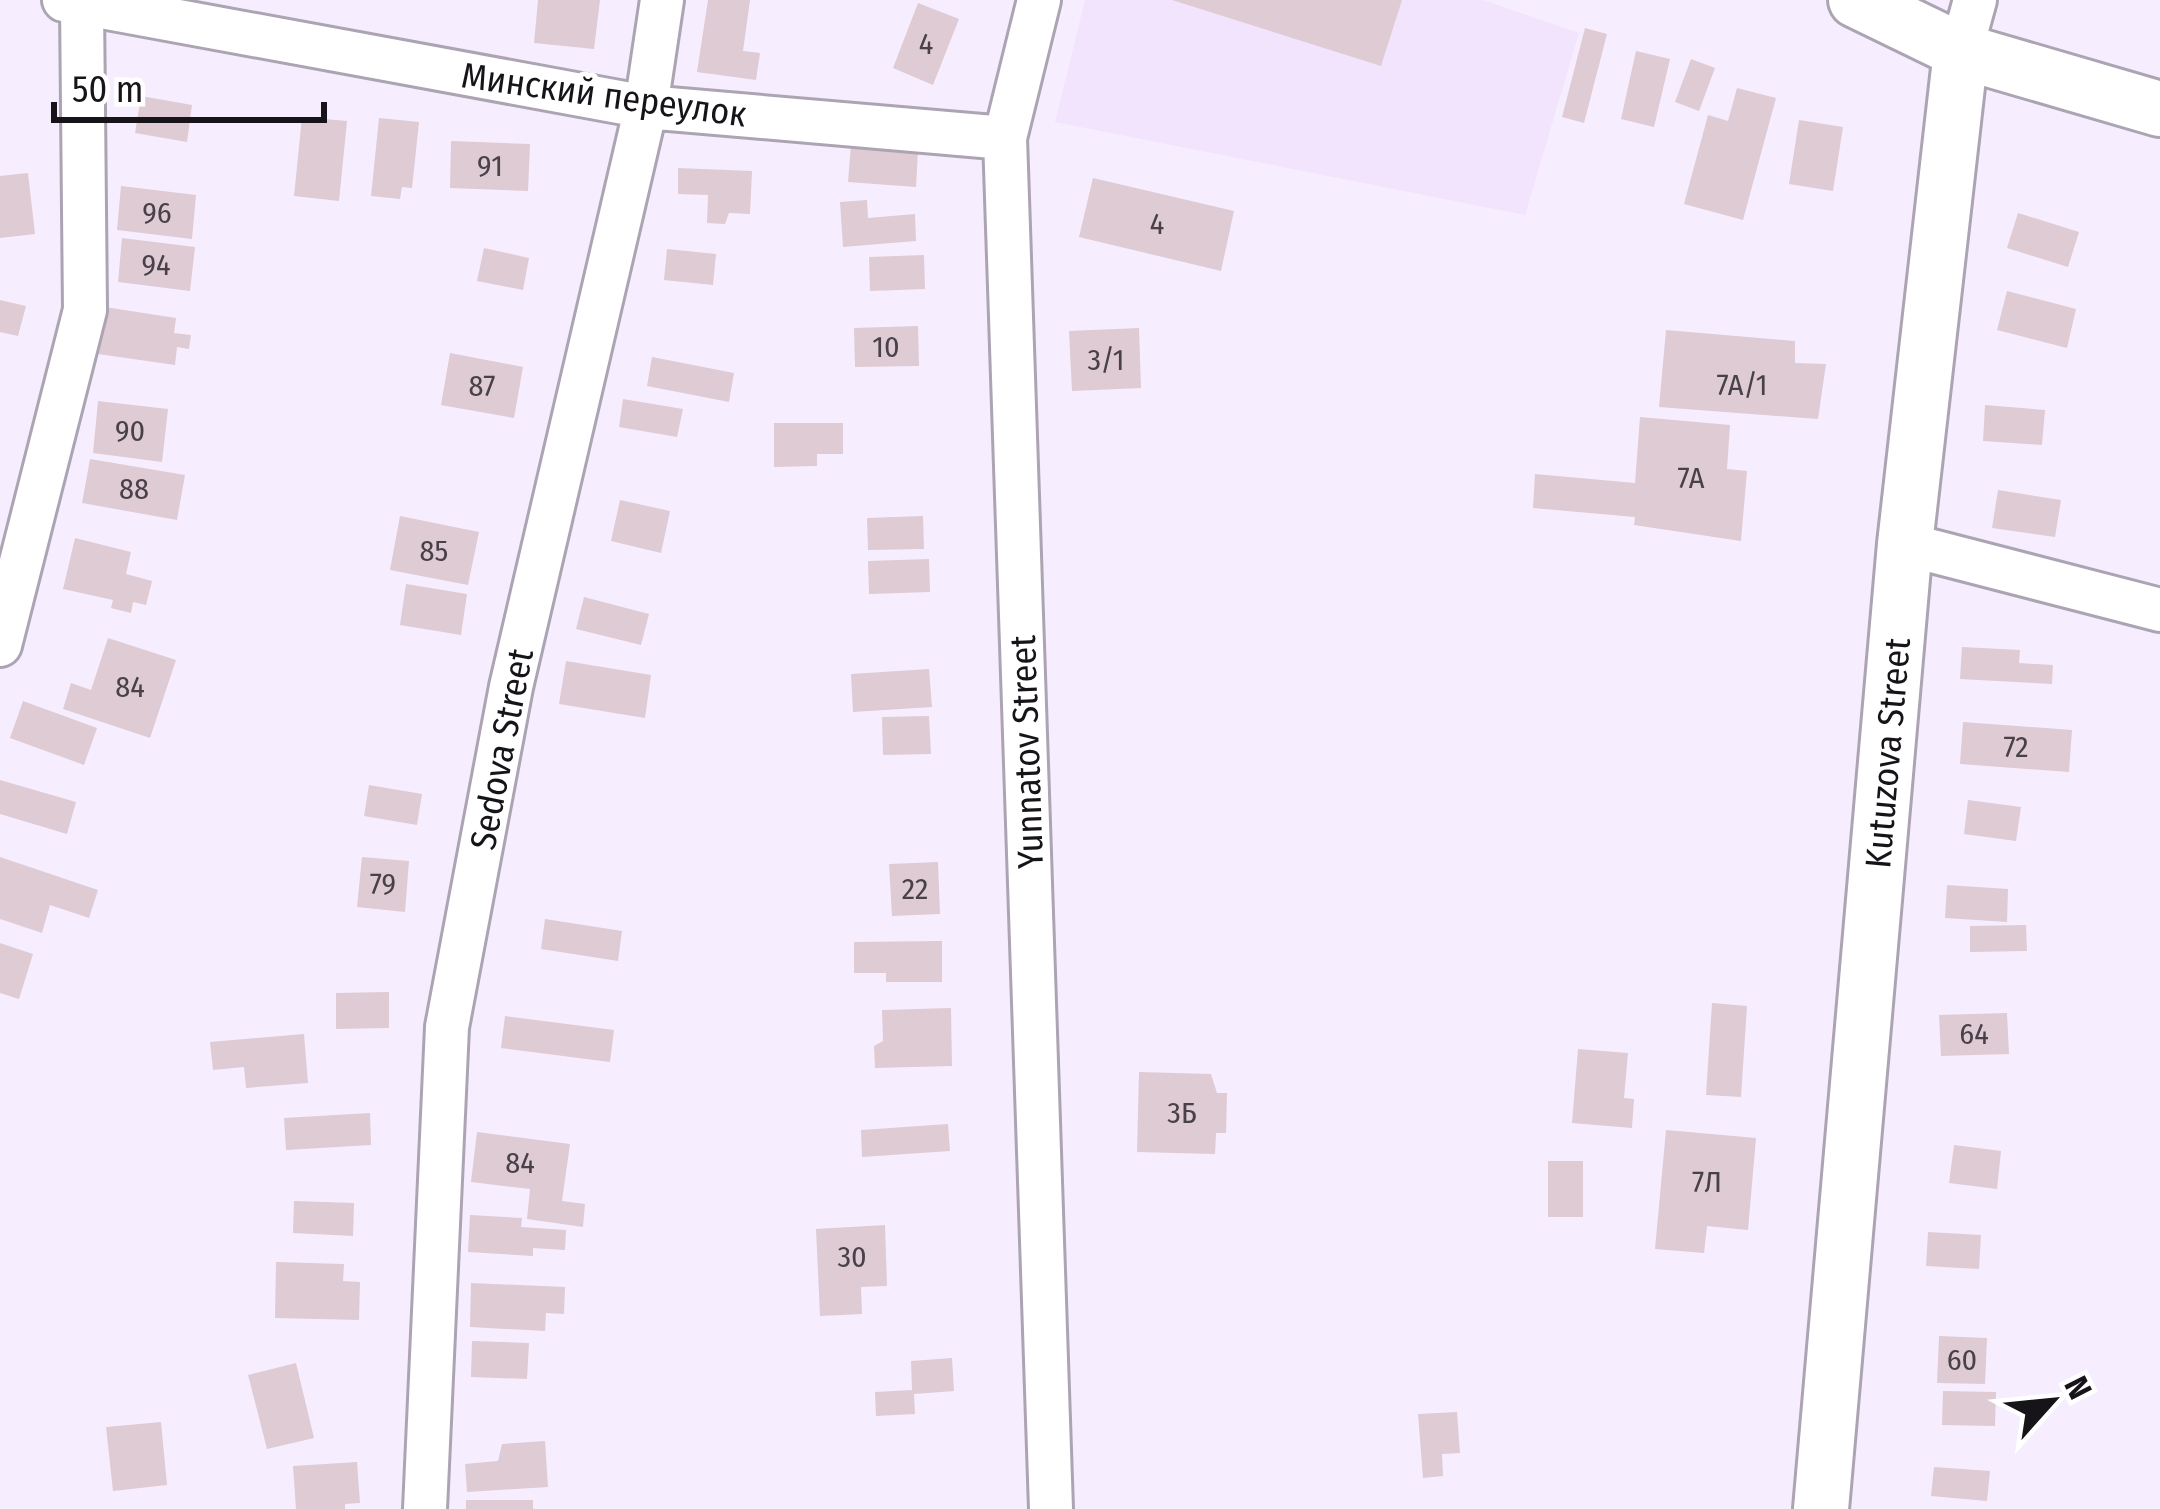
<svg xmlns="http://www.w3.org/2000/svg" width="2160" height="1509" viewBox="0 0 2160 1509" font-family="'Fira Sans Condensed',sans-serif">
	<rect width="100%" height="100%" fill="#f6eefe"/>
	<path fill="#f1e4fc" d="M1085,0H1483L1579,33L1525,215L1055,122Z"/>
	<path fill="#dfcbd3" d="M538,0H600L594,49L534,43Z
		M708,0H750L743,51L760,53L756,80L697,72Z
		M1172,0H1402L1381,66Z
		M918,3L959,19L933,85L893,68Z
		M1585,28L1607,34L1584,123L1562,117Z
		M1636,51L1670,59L1654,127L1621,119Z
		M1691,59L1715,68L1699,111L1675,102Z
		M1737,88L1776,98L1743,220L1684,204L1708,115L1728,121Z
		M141,96L192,105L187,142L135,133Z
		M302,117L347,121L339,201L294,196Z
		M379,118L419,122L412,188L402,187L400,199L371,196Z
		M1799,120L1843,127L1833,191L1789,184Z
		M451,141L530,144L528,191L450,188Z
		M851,145L918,150L916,187L848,182Z
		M678,168L752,171L750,214L729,213L725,224L707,223L708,195L678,194Z
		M28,173L35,234L0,238V176Z
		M1093,178L1234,211L1221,271L1079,237Z
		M121,186L196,195L192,239L117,230Z
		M867,200L868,218L915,214L916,241L843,247L840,202Z
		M2018,213L2079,232L2068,267L2007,248Z
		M122,238L195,247L190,291L118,282Z
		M484,248L529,258L523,290L477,281Z
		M667,249L716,254L713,285L664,280Z
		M924,255L925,289L870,291L869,257Z
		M2007,291L2076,309L2067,348L1997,330Z
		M0,300L26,306L18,336L0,332Z
		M105,307L176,318L174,333L191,335L189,349L177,347L175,365L98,354Z
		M918,326L919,366L855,367L854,328Z
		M1139,328L1141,388L1072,391L1069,331Z
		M1666,330L1795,341V363L1826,364L1818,419L1659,407Z
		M450,353L523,367L514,418L441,405Z
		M652,357L734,373L729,402L647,386Z
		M623,399L683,409L677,437L619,427Z
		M98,401L168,409L162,462L93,453Z
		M1985,405L2045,410L2042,445L1983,441Z
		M1640,417L1730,425L1727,469L1747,471L1741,541L1634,525L1635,517L1533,508L1535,474L1635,483Z
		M774,423H843V454H817V466L774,467Z
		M90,459L185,475L177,520L82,503Z
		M1998,490L2061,500L2055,537L1992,528Z
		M620,500L670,511L661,553L611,541Z
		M400,516L479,532L468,585L390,570Z
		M923,516L924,549L868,550L867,518Z
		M75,538L131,552L126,574L152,581L146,605L133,602L131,613L111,608L113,600L63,589Z
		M929,559L930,592L869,594L868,561Z
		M406,584L467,594L461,635L400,625Z
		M584,597L649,614L641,645L576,629Z
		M108,638L176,660L150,738L63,709L71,683L91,690Z
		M1962,647L2020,650L2019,663L2053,665L2052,684L1960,679Z
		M566,661L651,675L645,718L559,704Z
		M929,669L932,707L853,712L851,674Z
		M23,701L97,728L84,765L10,738Z
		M929,716L931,754L883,755L882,717Z
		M1963,722L2072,730L2069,772L1960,764Z
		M0,780L76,802L67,834L0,814Z
		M369,785L422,794L417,825L364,816Z
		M1968,800L2021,807L2016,841L1964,834Z
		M0,857L98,890L89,918L50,905L42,933L0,919Z
		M362,857L409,861L405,912L357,907Z
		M938,862L940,914L892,916L889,864Z
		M1947,885L2008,889L2007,922L1945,918Z
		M545,919L622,931L618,961L541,949Z
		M2026,925L2027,951L1970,952V926Z
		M942,941V982H886V973H854V942Z
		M0,943L33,954L19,999L0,993Z
		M389,992V1028L336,1029V993Z
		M1712,1003L1747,1006L1741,1097L1706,1095Z
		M951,1008L952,1066L875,1068L874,1046L883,1041L882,1010Z
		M2007,1013L2009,1054L1941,1056L1939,1015Z
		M505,1016L614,1030L610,1062L501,1048Z
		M304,1034L308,1083L246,1088L244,1067L213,1070L210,1042Z
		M1578,1049L1628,1053L1624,1098L1634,1099L1632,1128L1572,1123Z
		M1139,1072L1211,1074L1217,1093H1227L1226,1133H1216L1215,1154L1137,1152Z
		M370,1113L371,1145L286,1150L284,1118Z
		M948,1124L950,1151L862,1157L861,1130Z
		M1666,1130L1756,1138L1748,1230L1707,1226L1704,1253L1655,1249Z
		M477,1132L570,1144L562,1201L585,1204L583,1227L527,1219L530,1189L471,1182Z
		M1954,1145L2001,1151L1997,1189L1949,1183Z
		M1548,1161H1583V1217H1548Z
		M294,1201L354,1203L353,1236L293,1233Z
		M470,1215L522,1218L521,1227L566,1230L565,1250L533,1248V1256L468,1252Z
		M885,1225L887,1286L861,1287L862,1314L820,1316L816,1229Z
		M1928,1232L1981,1235L1979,1269L1926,1266Z
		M276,1262L344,1264L343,1281L360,1282L359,1320L275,1318Z
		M471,1283L565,1287L564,1314L546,1313L545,1331L470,1327Z
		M1939,1336L1987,1338L1985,1384L1937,1383Z
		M472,1341L529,1343L527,1379L471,1377Z
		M952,1358L954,1391L914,1394L915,1414L876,1416L875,1392L912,1390L911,1361Z
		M296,1363L314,1438L267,1449L248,1375Z
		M1943,1391L1996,1392L1995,1426L1942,1425Z
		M1457,1412L1460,1453L1442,1454L1443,1476L1423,1478L1418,1414Z
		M161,1422L167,1485L113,1491L106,1427Z
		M545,1441L548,1487L467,1492L465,1464L498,1461L502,1444Z
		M357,1462L360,1503L345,1504V1509H296L293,1466Z
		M1934,1467L1990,1471L1987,1501L1931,1496Z
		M466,1500H533V1509H466Z"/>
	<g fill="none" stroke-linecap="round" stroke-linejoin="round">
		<g stroke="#aca4b3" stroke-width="48">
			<path id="minor" d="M64,0L646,107L1005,138
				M1039,0L1005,138L1051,1509
				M1961,51L1975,0
				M1905,544L2160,610
				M0,645L85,310L82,5
				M425,1509L447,1027L511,687L646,107L662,0"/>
		</g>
		<g stroke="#aca4b3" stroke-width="60">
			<path id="major" d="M1856,0L1961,51L2160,109
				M1821,1509L1905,544L1961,51"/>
		</g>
		<use href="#minor" stroke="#fff" stroke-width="42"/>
		<use href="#major" stroke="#fff" stroke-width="54"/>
	</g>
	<g text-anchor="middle" stroke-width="10" stroke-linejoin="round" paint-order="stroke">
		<g font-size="30" fill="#484148">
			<text x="926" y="54">4</text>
			<text x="490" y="176">91</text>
			<text x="157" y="223">96</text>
			<text x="1157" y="234">4</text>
			<text x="156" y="275">94</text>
			<text x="886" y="357">10</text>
			<text x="1106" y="370">3/1</text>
			<text x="1742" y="395">7А/1</text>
			<text x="482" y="396">87</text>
			<text x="130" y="441">90</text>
			<text x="1691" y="488">7А</text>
			<text x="134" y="499">88</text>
			<text x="434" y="561">85</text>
			<text x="130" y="697">84</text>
			<text x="2016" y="757">72</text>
			<text x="383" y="894">79</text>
			<text x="915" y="899">22</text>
			<text x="1974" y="1044">64</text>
			<text x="1182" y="1123">3Б</text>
			<text x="520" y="1173">84</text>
			<text x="1707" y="1192">7Л</text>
			<text x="852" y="1267">30</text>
			<text x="1962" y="1370">60</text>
		</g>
		<g font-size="36" fill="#161319" stroke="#fff">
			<text transform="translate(604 94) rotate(8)" y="13">Минский переулок</text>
			<text transform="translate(501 749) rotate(-79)" y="13">Sedova Street</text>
			<text transform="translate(1026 752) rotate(-92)" y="13">Yunnatov Street</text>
			<text transform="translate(1887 753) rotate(-85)" y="13">Kutuzova Street</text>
		</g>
	</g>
	<g transform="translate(2052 1401) rotate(63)" stroke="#ffffff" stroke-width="9" paint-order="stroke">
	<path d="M0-9L21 45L0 30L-21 45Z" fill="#161319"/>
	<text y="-18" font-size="33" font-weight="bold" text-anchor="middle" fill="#161319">N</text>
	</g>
	<path d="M54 102v18h270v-18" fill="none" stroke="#161319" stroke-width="6"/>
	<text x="72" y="102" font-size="36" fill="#161319" stroke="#ffffff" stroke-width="9" paint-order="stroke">50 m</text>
</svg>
